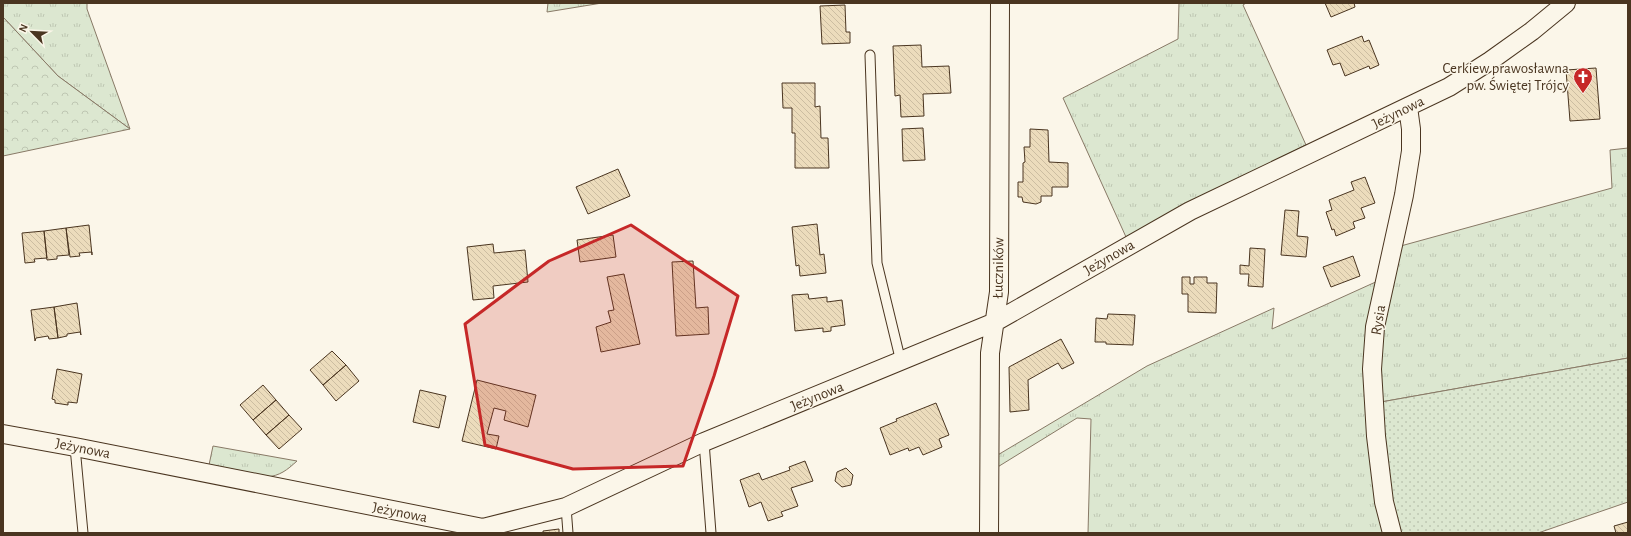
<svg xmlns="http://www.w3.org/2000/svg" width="1631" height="536" viewBox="0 0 1631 536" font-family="'Alegreya Sans',sans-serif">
	<defs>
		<pattern id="grass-tufts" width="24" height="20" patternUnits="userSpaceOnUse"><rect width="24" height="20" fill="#dce7d0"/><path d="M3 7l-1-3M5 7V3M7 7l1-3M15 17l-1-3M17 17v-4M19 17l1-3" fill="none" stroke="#bec7b2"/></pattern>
		<pattern id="forest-crowns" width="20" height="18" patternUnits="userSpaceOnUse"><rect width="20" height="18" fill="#dce7d0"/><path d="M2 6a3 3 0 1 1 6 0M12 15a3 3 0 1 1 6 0" fill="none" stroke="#bec7b2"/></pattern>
		<pattern id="garden-dots" width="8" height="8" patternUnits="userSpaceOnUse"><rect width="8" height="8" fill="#dce7d0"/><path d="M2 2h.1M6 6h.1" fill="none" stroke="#bec7b2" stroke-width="1.8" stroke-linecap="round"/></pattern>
		<pattern id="building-back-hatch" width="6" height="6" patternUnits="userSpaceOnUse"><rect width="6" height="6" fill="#ecdcbc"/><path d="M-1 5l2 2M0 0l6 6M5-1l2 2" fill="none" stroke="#ccbda1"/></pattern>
	</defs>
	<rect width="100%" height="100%" fill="#fbf6e9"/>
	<path fill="url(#grass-tufts)" stroke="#887966" d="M3,3H87V9L130,129L58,76L3,17Z
		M548,3H602L547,12Z
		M1179,3H1246L1243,5L1306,145L1195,200L1126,237L1063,98L1178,39Z
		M1628,148V358L1381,402L1376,369L1397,247L1612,188L1610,150Z
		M1380,280L1370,328L1388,533H1088L1091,419L1077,418L996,468V456L1147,366L1274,308L1272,329Z
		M213,446L297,461C287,470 280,476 266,477L209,465Z"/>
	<path fill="url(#forest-crowns)" stroke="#887966" d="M3,17L58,76L130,129L3,156Z"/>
	<path fill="url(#garden-dots)" stroke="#887966" d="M1628,358V502L1538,533H1398L1389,501L1381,402Z"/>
	<path fill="url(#building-back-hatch)" stroke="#4a3520" d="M1325,3H1354L1355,7L1331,17Z
		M845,5L846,32H850V43L822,44L820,6Z
		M1362,36L1364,42L1369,40L1379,65L1370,69L1369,66L1345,76L1340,63L1333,65L1327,50Z
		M921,45L922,67L949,66L951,93L923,94L924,116L901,117L900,95L895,96L893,46Z
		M1596,68L1600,119L1570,121L1566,70Z
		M782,83H815V107L820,106L821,138H828L829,168H795V133H792V108H783Z
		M923,128L925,160L903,161L902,129Z
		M1030,129L1048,130L1049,162L1068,163V187H1052V196H1041V202L1036,204L1023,202L1022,197H1018V182H1023V163L1025,162L1024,147H1030Z
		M618,169L630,196L588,214L576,187Z
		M1365,177L1375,203L1361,208L1365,218L1353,222L1355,228L1336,236L1334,229L1332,230L1326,212L1332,210L1329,200L1354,190L1351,182Z
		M1285,210L1299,211L1297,236L1308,237L1306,257L1281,255Z
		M817,224L820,255L824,254L826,273L800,276L799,265L796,266L792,227Z
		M89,225L92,255V252L79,253L80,256L70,257L66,228Z
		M66,228L69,255L57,256V259L47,260L44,231Z
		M44,231L47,258L34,259L35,262L25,263L22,233Z
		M613,235L616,257L580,262L577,240Z
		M493,244L494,253L525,250L528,282L493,286L494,298L473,300L467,247Z
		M1250,248L1265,249L1263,287L1248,286L1249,274H1240V265L1249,266Z
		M1353,256L1360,276L1331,287L1323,267Z
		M693,261L696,308L708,307L709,334L676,336L672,262Z
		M624,274L640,344L601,352L596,327L611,322L608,311L614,310L607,277Z
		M1182,277H1190V284H1194V277H1207V283H1217L1216,313L1188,312V294H1182Z
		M808,294L809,299L827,297V302L842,300L845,325L831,327V331L823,332V328L795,331L792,295Z
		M77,303L81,335L80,332L67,334V336L58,338L54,307Z
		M54,307L58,338L49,339L48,336L36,338L35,341L31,310Z
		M1108,314L1135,315L1133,345L1106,344V342H1095L1096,318L1107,319Z
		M1061,339L1074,363L1062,369L1058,363L1028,380L1029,410L1010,412L1009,367Z
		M332,351L346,365L323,385L310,370Z
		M346,365L359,381L336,401L323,385Z
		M57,369L82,374L77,403L68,402V405L55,403V400L52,399Z
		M477,380L536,395L528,427L504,420L506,411L494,408L487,434L499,436L496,449L462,441Z
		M263,385L276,400L253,420L240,405Z
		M420,390L446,396L439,428L413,422Z
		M276,400L289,415L266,435L253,420Z
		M936,403L949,435L939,439L942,447L923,455L919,447L909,451L908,448L890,455L880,428L897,421L896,419Z
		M289,415L302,429L279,449L266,435Z
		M805,461L813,481L791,488L798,506L781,512L783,516L768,521L761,502L749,507L740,480L759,473L762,480L790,470L789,467Z
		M846,468L853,475L851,485L842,487L835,481L837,472Z
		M1628,522V533H1616L1614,526Z
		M559,529V533H543V531Z"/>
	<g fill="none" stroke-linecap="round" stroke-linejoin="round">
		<g stroke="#4a3520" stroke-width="11">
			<path id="service" d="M870,55L877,263L901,362
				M704,442L711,533
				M75,447L83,533
				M566,507L568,533"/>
		</g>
		<g stroke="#4a3520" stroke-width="20">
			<path id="minor" d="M3,434L75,447L483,528L566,507L704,442L995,322L1190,211L1449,87L1490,61L1532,31L1566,3
				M989,533L990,353L999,292L1000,3
				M1392,533L1384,502L1376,436L1372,369L1375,327L1404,195L1411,151V129L1408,107"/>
		</g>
		<use href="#service" stroke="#fbf6e9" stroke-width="9"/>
		<use href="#minor" stroke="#fbf6e9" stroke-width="18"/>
	</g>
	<path fill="#c62828" fill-opacity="0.2" stroke="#c62828" stroke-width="3" stroke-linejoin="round" d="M631,225L738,296L714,376L683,466L573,469L485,445L465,324L549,261Z"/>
	<defs>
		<g id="church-pin" transform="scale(1)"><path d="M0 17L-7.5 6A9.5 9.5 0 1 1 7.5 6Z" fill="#c62828" stroke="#fbf6e9"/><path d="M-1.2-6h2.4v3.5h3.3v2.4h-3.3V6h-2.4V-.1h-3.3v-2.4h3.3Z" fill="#fff"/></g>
	</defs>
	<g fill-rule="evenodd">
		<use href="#church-pin" x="1583" y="77"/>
	</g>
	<g text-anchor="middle" stroke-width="3" stroke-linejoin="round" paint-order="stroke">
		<g font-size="15" fill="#4a3520" stroke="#fbf6e9" text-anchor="end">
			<text x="1569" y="73">Cerkiew prawosławna<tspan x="1569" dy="17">pw. Świętej Trójcy</tspan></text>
		</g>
		<g font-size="15" fill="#4a3520" stroke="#fbf6e9">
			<text transform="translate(1398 112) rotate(-26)" y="5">Jeżynowa</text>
			<text transform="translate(1109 257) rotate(-30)" y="5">Jeżynowa</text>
			<text transform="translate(998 268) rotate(-89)" y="5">Łuczników</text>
			<text transform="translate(1378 320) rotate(-81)" y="5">Rysia</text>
			<text transform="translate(817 396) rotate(-22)" y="5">Jeżynowa</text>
			<text transform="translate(83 448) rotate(11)" y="5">Jeżynowa</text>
			<text transform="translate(400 512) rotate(11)" y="5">Jeżynowa</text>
		</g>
	</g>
	<rect width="1631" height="536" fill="none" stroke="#4a3520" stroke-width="8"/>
	<g transform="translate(32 32) rotate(294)" stroke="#fbf6e9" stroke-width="3" paint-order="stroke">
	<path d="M0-3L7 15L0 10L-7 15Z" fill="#4a3520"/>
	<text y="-6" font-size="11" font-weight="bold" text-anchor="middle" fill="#4a3520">N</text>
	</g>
</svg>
